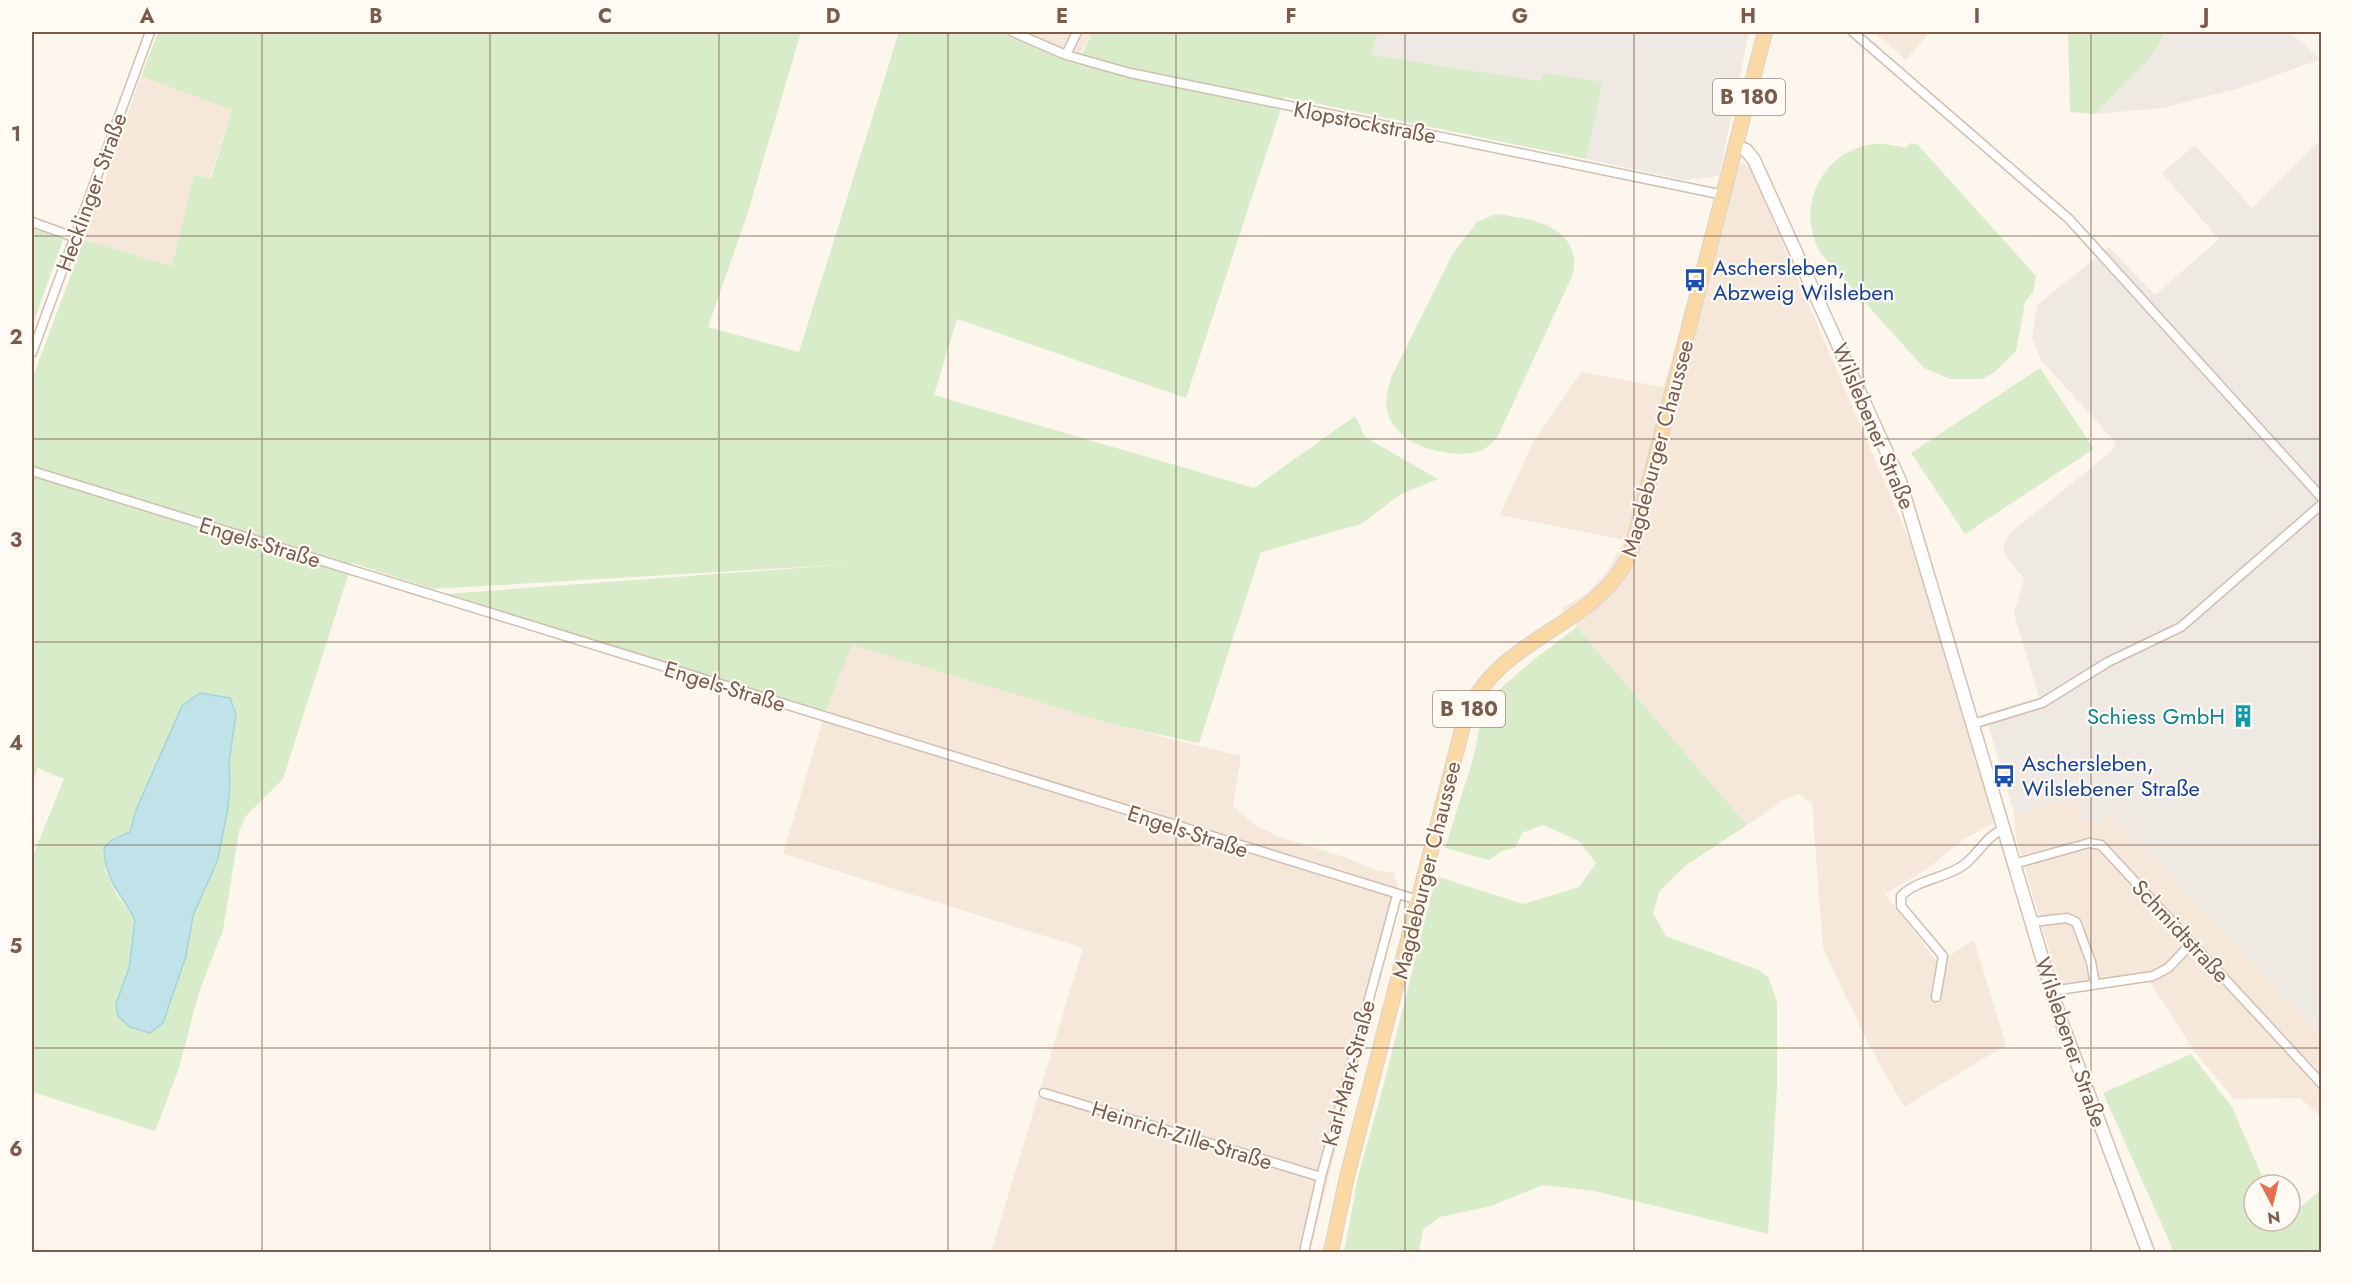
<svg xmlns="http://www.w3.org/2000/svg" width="2353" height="1284" viewBox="0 0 2353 1284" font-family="Jost,sans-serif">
	<rect width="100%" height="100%" fill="#fdf6ec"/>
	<path fill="#f5e8da" d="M998,32H1093L1074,64Z
		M1874,32H1930L1906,60Z
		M141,76L232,109L210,178L194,175L172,266L84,240Z
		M1743,163L1751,169L1917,558L1994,823L1964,839L1927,869L1885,894L1938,963L1974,940L2006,1045L1904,1107L1869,1045L1823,948L1812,803L1799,794L1785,799L1747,825L1562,609L1589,591L1608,570L1625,540L1500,515L1531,446L1581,372L1663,387L1738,166Z
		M852,645L1115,725L1241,756L1233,806L1254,824L1277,836L1344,857L1379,871L1394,872L1399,894L1310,1252H991L1083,948L783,854L824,716Z
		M2075,799L2085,821L2114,815L2321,1033V1117L2300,1098L2234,1099L2194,1051L2147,977L2059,984L2016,838L2014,813Z"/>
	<path fill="#efe9e4" d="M1378,32H1749L1719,176L1685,180L1586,159L1603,82L1541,81L1371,55Z
		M2166,32H2289L2321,59L2240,88L2162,108L2095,114L2149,59Z
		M2321,139V1033L2114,815L2085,821L2075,799L2014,813L1985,714L2039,697L2014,614L2024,578L2006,557L2003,545L2010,533L2112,451L2116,443L2041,360L2032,338L2037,305L2109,247L2155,295L2219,239L2162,173L2195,145L2252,208Z"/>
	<path fill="#d8ecc9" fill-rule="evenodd" d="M158,32H801L747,215L708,327L799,352L899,32H998L1074,64L1082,54L1093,32H1378L1371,55L1541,81L1545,73L1603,82L1586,159L1285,97L1186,398L957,319L934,395L1254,488L1355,416L1365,437L1438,479L1401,494L1361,524L1261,552L1199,743L1115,725L852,645L824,716L431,595L853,564L433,589L352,563L283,779L246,816L239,831L223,930L199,992L179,1068L155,1131L32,1092V858L64,779L38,768L32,783V379L84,240L172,266L194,175L211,178L232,110L141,76ZM182,706L236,714L229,762L230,785L218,859L193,916L186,956L163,1023L116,1004L129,968L135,920L116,893L105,870L110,841L130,832L136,810Z
		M2068,32H2166L2149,59L2095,114L2070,112Z
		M1910,143L1918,145L2036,276L2033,292L2025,302L2016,351L1996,371L1982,379H1950L1924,368L1823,256C1795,216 1816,158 1864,146C1878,142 1892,145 1906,148Z
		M1496,214C1532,218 1582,227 1573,274L1498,436C1493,441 1487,449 1480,451C1451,460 1393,446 1387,410C1385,399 1388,389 1391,378L1452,255L1477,222Z
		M32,228L63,240L32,327Z
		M2040,368L2094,449L1965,534L1911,453Z
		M1577,627L1747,825L1685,866L1659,892L1653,913L1666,936L1759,970L1769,978L1777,1002V1088L1768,1234L1595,1191L1543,1185L1491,1206L1440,1217L1423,1229L1419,1252H1344L1358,1176L1384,1084L1436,876L1523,904L1579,887L1596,863L1579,841L1543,825L1522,833L1515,848L1502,851L1489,860L1445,848L1473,759L1485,702L1532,661Z
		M2191,1054L2232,1107L2266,1185H2254V1221H2290V1216L2321,1190V1252H2174L2103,1093Z"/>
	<path fill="#bfe3e8" stroke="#a5d3da" stroke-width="1.5" d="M200,693L230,698L236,714L229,762L230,785L228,808L218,859L193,916L186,956L163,1023L150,1033L130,1027L118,1016L116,1004L129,968L135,920C120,890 106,885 104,848L110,841L130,832L136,810L182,706Z"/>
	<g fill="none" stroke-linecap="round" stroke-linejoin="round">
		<g stroke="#d1beb0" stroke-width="11">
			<path id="street" d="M1013,32L1066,55L1130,73L1724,195
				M1853,32L2069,219L2322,498
				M1066,55L1077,32
				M32,222L74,237
				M32,353L150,32
				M32,471L1418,900
				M1973,724L2042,703L2108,662L2181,627L2322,504
				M2014,864L2089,843L2101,845L2322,1084
				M2032,922L2067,918L2076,922L2091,962L2095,984
				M2052,991L2153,976L2168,968L2191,944
				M1936,997L1943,956L1901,906V896C1919,878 1946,879 1965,864C1979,853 1987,835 2004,829
				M1044,1093L1321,1177
				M1304,1252L1321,1177L1397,895"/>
		</g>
		<g stroke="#d6c0b0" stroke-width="15">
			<path id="secondary" d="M1736,146L1746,150L1754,160L1900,481L2060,1018L2148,1252"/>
		</g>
		<g stroke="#dad1cd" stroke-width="16">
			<path id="primary" d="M1331,1252L1347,1177L1466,714C1502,634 1598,627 1631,552L1765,32"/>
		</g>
		<use href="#street" stroke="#fff" stroke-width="8"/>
		<use href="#secondary" stroke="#fff" stroke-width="12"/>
		<use href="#primary" stroke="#fbd9a5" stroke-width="14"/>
	</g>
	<path fill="none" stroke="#7a5c4d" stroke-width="1.5" stroke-opacity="0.55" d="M262,32V1252M490,32V1252M719,32V1252M948,32V1252M1176,32V1252M1405,32V1252M1634,32V1252M1863,32V1252M2091,32V1252M32,236H2322M32,439H2322M32,642H2322M32,845H2322M32,1048H2322"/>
	<defs>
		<g id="bus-bare" transform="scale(1.8)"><path d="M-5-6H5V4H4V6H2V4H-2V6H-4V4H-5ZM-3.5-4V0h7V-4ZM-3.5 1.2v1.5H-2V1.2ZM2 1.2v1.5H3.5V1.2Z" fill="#1a4fb4" stroke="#fffaf3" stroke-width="2.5" paint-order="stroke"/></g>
		<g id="building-bare" transform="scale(1.8)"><path d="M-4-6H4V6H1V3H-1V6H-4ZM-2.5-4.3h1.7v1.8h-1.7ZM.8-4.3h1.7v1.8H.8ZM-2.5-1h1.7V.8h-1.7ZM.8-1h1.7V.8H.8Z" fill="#0f9aa8" stroke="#fffaf3" stroke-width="2.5" paint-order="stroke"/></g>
	</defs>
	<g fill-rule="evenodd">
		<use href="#bus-bare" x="1695" y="280"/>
		<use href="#building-bare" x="2243" y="716"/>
		<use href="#bus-bare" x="2004" y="776"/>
	</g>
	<g text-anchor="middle" stroke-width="4.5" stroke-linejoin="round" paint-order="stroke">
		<g fill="#fffaf3" stroke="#a28b7f" stroke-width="1.5">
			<rect x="1713" y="79" width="72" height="36" rx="4.5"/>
			<rect x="1433" y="691" width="72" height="36" rx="4.5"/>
		</g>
		<g font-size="21" font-weight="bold" fill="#7a5c4d">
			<text x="1749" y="104">B 180</text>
			<text x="1469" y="716">B 180</text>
		</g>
		<g font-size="22" fill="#7a5c4d" stroke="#fffaf3">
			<text transform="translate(1365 122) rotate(11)" y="8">Klopstockstraße</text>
			<text transform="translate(91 192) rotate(-70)" y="8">Hecklinger Straße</text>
			<text transform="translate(1874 426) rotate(67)" y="8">Wilslebener Straße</text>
			<text transform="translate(1657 448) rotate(-75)" y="8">Magdeburger Chaussee</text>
			<text transform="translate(260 542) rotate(17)" y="8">Engels-Straße</text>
			<text transform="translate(725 686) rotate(17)" y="8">Engels-Straße</text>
			<text transform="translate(1188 831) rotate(18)" y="8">Engels-Straße</text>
			<text transform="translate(1426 870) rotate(-76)" y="8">Magdeburger Chaussee</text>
			<text transform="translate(2181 931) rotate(47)" y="8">Schmidtstraße</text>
			<text transform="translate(2071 1042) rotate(71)" y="8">Wilslebener Straße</text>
			<text transform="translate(1348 1073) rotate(-75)" y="8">Karl-Marx-Straße</text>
			<text transform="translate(1182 1135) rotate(17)" y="8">Heinrich-Zille-Straße</text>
		</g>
		<g font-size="22" fill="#164399" stroke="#fffaf3" text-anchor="start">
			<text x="1713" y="275">Aschersleben,<tspan x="1713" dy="25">Abzweig Wilsleben</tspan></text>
			<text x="2022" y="771">Aschersleben,<tspan x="2022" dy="25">Wilslebener Straße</tspan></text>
		</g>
		<g font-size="22" fill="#0d838f" stroke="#fffaf3" text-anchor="end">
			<text x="2225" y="724">Schiess GmbH</text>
		</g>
	</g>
	<rect width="2353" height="1284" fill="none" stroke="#fffaf3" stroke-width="66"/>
	<g transform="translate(2272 1203) rotate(173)"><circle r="28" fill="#fffaf3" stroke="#cabbb1" stroke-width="1.5"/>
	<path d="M0-4.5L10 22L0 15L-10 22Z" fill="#e76f51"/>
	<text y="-9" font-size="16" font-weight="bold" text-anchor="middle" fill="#7a5c4d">N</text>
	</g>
	<rect x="33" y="33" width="2287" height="1218" fill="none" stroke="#7a5c4d" stroke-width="2"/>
	<g font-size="20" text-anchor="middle" font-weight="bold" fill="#7a5c4d">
		<text x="147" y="23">A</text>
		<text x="376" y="23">B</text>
		<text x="605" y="23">C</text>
		<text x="833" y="23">D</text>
		<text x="1062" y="23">E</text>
		<text x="1291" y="23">F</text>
		<text x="1520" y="23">G</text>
		<text x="1748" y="23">H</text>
		<text x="1977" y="23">I</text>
		<text x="2206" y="23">J</text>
		<text x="16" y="141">1</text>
		<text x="16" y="344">2</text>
		<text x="16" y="547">3</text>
		<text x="16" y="750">4</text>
		<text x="16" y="953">5</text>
		<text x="16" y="1156">6</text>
	</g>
</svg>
